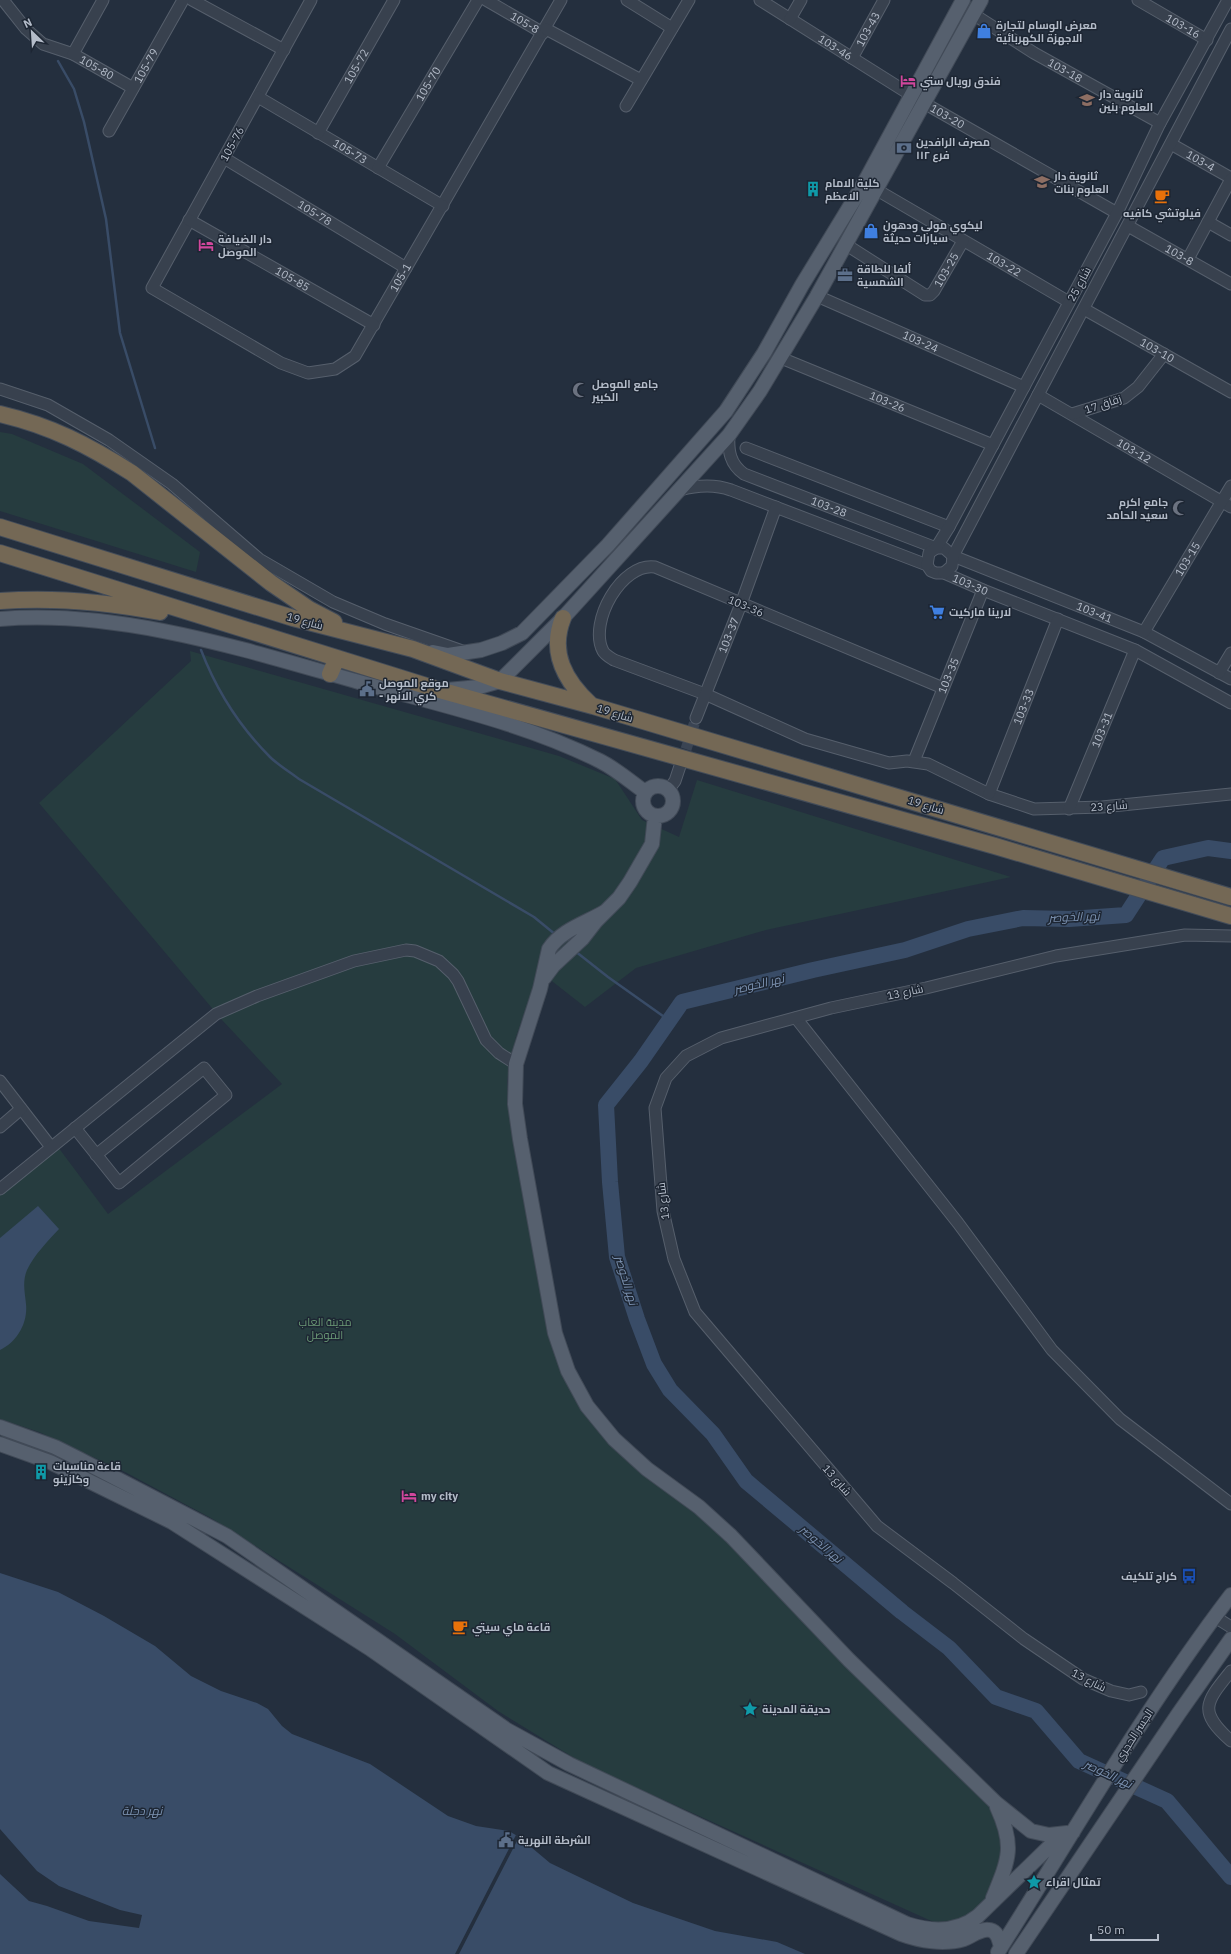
<svg xmlns="http://www.w3.org/2000/svg" width="1231" height="1954" viewBox="0 0 1231 1954" font-family="'IBM Plex Sans',Cairo,sans-serif">
	<rect width="100%" height="100%" fill="#242f3e"/>
	<path fill="#263c3f" d="M0,432L12,434L83,464L200,552L196,572L0,511Z
		M190,651L559,756L615,779L642,820L679,837L697,780L1011,877L766,930L636,968L585,1007L539,971L516,1037L507,1081L509,1111L559,1362L638,1470L727,1538L989,1806L1002,1830L1005,1859L994,1887L977,1910L957,1923L938,1924L584,1764L498,1711L395,1634L211,1518L125,1472L39,1432L0,1419V1192L58,1147L108,1214L282,1084L222,1020L39,803L191,661Z"/>
	<path fill="#394c67" d="M38,1206L59,1229C48,1241 34,1255 27,1270C22,1282 25,1293 26,1304C28,1323 17,1342 0,1350V1238Z
		M0,1573L58,1592L104,1616L155,1646L191,1676L221,1691L257,1703L268,1709L282,1726L292,1734L370,1764L448,1816L476,1826L509,1831L519,1837L550,1863L633,1903L715,1931L777,1942L805,1954H0Z"/>
	<path fill="#242f3e" d="M0,1829L37,1871L59,1886L120,1910L142,1915L139,1928L89,1921L47,1906L29,1901L0,1874Z
		M516,1835L519,1837L459,1954H455Z"/>
	<g fill="none" stroke-linecap="round" stroke-linejoin="round">
		<path stroke="#394c67" stroke-width="2.5" d="M58,61L74,89L84,122L106,219L120,333L155,448
			M201,650C216,689 240,727 270,757C278,765 290,772 299,779L534,917L556,935
			M575,951L608,977L670,1021"/>
		<path stroke="#394c67" stroke-width="16" d="M1231,851L1208,848L1163,858L1126,915L1069,919L1023,918L968,929L905,950L813,970L682,1002L641,1061L606,1105L610,1182L617,1257L637,1319L654,1364L670,1390L713,1434L746,1481L902,1612L949,1648L996,1697L1036,1711L1079,1761L1167,1801L1231,1877"/>
		<path stroke="#3a4453" stroke-width="11" stroke-dasharray="11 5.5" stroke-linecap="butt" d="M681,765L696,718"/>
		<g stroke="#565f6c" stroke-width="13">
			<g id="minor">
				<path d="M3,0L26,29L43,44L73,54"/>
				<path id="s1" d="M103,0L73,54L133,88"/>
				<path d="M192,0L284,50"/>
				<path id="s2" d="M311,0L152,288L281,363L308,373L335,369L355,356L561,0"/>
				<path id="s3" d="M486,0L543,33"/>
				<path d="M627,0L672,28"/>
				<path id="s4" d="M760,0L911,95"/>
				<path id="s5" d="M1138,0L1207,40"/>
				<path id="s6" d="M973,14L1034,53L1160,123"/>
				<path d="M790,19L801,0"/>
				<path d="M546,29L641,80"/>
				<path id="s7" d="M852,58L884,0"/>
				<path id="s8" d="M258,97L443,206"/>
				<path id="s9" d="M924,103L1117,213"/>
				<path d="M626,106L689,0"/>
				<path id="s10" d="M109,131L183,0"/>
				<path id="s11" d="M318,133L394,0"/>
				<path id="s12" d="M1171,144L1231,178"/>
				<path id="s13" d="M224,158L406,268"/>
				<path id="s14" d="M378,168L478,0"/>
				<path id="s15" d="M877,190L1069,302"/>
				<path id="s16" d="M189,220L374,325"/>
				<path d="M1208,222L1231,235"/>
				<path id="s17" d="M1128,226L1231,284"/>
				<path id="s18" d="M845,244L925,295H930L934,291L963,241"/>
				<path d="M1188,259L1231,179"/>
				<path id="s19" d="M817,296L1024,387"/>
				<path id="s20" d="M1084,309L1231,392"/>
				<path id="s21" d="M781,358L993,445"/>
				<path d="M0,389L48,405L109,440L172,484L259,559L333,602L385,624L465,652"/>
				<path id="s22" d="M1038,395L1231,507"/>
				<path d="M1072,414L1124,398L1138,387L1164,354"/>
				<path id="s23" d="M729,435C728,451 730,464 744,474L936,548H944L953,556L1144,632L1231,679"/>
				<path d="M746,448L949,527"/>
				<path id="s24" d="M680,490C698,485 714,484 731,490L927,565L931,571L936,573H944L983,590L1135,650L1231,703"/>
				<path d="M927,565L929,553L936,548L949,527L1117,213L1160,123L1228,0"/>
				<path d="M944,573L952,566L953,556L1231,29"/>
				<path id="s25" d="M1144,632L1231,486"/>
				<path d="M1219,673L1231,653"/>
				<path d="M943,688L655,567C622,562 588,622 603,651C605,655 611,658 614,660L705,694L805,739L889,763L907,761L928,764L989,794L1034,809L1102,807L1231,794"/>
				<path id="s26" d="M696,718L741,604L776,507"/>
				<path id="s27" d="M914,761L983,590"/>
				<path d="M668,790L675,781L680,766"/>
				<path id="s28" d="M989,794L1058,619"/>
				<path id="s29" d="M1069,809L1135,650"/>
				<path d="M796,1018L958,1223L1052,1350L1120,1419L1231,1504"/>
				<path d="M0,1081L51,1147"/>
				<path d="M0,1127L21,1109"/>
				<path d="M75,1128L119,1183L226,1095L204,1068L96,1155"/>
				<path d="M0,1189L216,1014L257,996L354,961L406,950L415,951L439,961L453,974L458,981L486,1040L499,1053L516,1064"/>
				<path d="M1215,1617L1231,1627"/>
				<path d="M1231,1671C1206,1702 1197,1711 1231,1741"/>
				<path d="M1141,1692L1129,1695L1111,1691L1083,1679L1024,1639L953,1583L877,1526L695,1312L674,1259L663,1211L655,1108L666,1078L686,1056L721,1038L831,1008L926,988L1056,956L1185,935L1231,936"/>
			</g>
		</g>
		<g stroke="#414a57" stroke-width="16">
			<path id="major" d="M0,619C120,609 245,650 359,682C440,705 525,723 600,761C616,769 631,782 645,792
				M433,652L448,655L481,650L502,643L522,633L608,545L726,411L764,353L802,285L863,185L963,0
				M447,690L479,687L500,681L563,618L729,435L760,391L817,296L981,0
				M643 801a15 15 0 1 1 30 0a15 15 0 1 1-30 0Z
				M606,911C587,923 562,929 549,949L540,989L516,1064L515,1104L520,1139L555,1333L568,1371L587,1406L614,1439L647,1469L699,1507L731,1536L849,1660L996,1803L1031,1831L1049,1835L1067,1833
				M544,978L553,966L582,939L596,921L619,898L630,882L652,844L655,816
				M0,1427L55,1447L79,1459L227,1536L507,1730L569,1764L907,1924C932,1932 957,1933 978,1916L1050,1846L1073,1832
				M0,1444L50,1462L172,1522L369,1648L548,1773L901,1934C920,1941 944,1945 964,1939C972,1936 981,1928 990,1930C998,1932 999,1940 1001,1947
				M993,1898C1009,1859 1015,1846 997,1807
				M998,1952C1074,1832 1145,1708 1231,1595
				M1016,1954L1179,1713L1231,1639"/>
		</g>
		<g stroke="#434c59" stroke-width="18">
			<path id="highway" d="M0,414C51,426 88,445 132,473L271,583L309,609L334,622
				M0,527L293,618L413,649L500,681L593,706L1231,897
				M0,553L436,689L995,846L1231,916
				M0,601C53,597 107,602 160,612
				M563,618C549,653 565,681 591,705
				M330,674L337,658"/>
		</g>
		<use href="#minor" stroke="#38414e" stroke-width="11"/>
		<use href="#major" stroke="#56606e" stroke-width="14"/>
		<use href="#highway" stroke="#746855" stroke-width="16"/>
	</g>
	<defs>
		<g id="shop-bare" transform="scale(1.2)"><path d="M-5-2.5h2.3a2.7 3.5 0 0 1 5.4 0H5L5.5 6h-11ZM-1.5-2.5h3a1.5 2.3 0 0 0-3 0Z" fill="#3f7fe0" stroke="#1d2633" stroke-width="2.5" paint-order="stroke"/></g>
		<g id="hotel-bare" transform="scale(1.2)"><path d="M-6-4.5h1.5V1H6V5H4.5V3h-9V5H-6ZM-4 0a1.8 1.8 0 1 1 3.6 0ZM.5 0V-2.5h3Q6-2.5 6 0Z" fill="#d1479c" stroke="#1d2633" stroke-width="2.5" paint-order="stroke"/></g>
		<g id="school-bare" transform="scale(1.2)"><path d="M0-5L7-2L0 1L-7-2ZM-4 1L0 2.5L4 1V4Q0 6-4 4Z" fill="#8d6e63" stroke="#1d2633" stroke-width="2.5" paint-order="stroke"/></g>
		<g id="bank-bare" transform="scale(1.2)"><path d="M-6-4H6V4H-6ZM0-2.3a2.3 2.3 0 1 0 0 4.6a2.3 2.3 0 1 0 0-4.6Z" fill="#5c6f8a" stroke="#1d2633" stroke-width="2.5" paint-order="stroke"/></g>
		<g id="building-bare" transform="scale(1.2)"><path d="M-4-6H4V6H1V3H-1V6H-4ZM-2.5-4.3h1.7v1.8h-1.7ZM.8-4.3h1.7v1.8H.8ZM-2.5-1h1.7V.8h-1.7ZM.8-1h1.7V.8H.8Z" fill="#0f9aa8" stroke="#1d2633" stroke-width="2.5" paint-order="stroke"/></g>
		<g id="cafe-bare" transform="scale(1.2)"><path d="M-5.5-4.5H6V0H3Q3 3.5 0 3.5H-2.5Q-5.5 3.5-5.5 0ZM3-3.2v2h1.7v-2ZM-6 4.5H4V6H-6Z" fill="#e8710a" stroke="#1d2633" stroke-width="2.5" paint-order="stroke"/></g>
		<g id="office-bare" transform="scale(1.2)"><path d="M-6-3h4V-5.5h4V-3h4V5H-6ZM-1-4.5V-3h2v-1.5ZM-6 0V1H6V0Z" fill="#5c6f8a" stroke="#1d2633" stroke-width="2.5" paint-order="stroke"/></g>
		<g id="mosque-bare" transform="scale(1.2)"><path d="M3.5-4.9A6 6 0 1 0 3.5 4.9A5 5 0 1 1 3.5-4.9Z" fill="#6b7280" stroke="#1d2633" stroke-width="2.5" paint-order="stroke"/></g>
		<g id="supermarket-bare" transform="scale(1.2)"><path d="M-6-5.5h2.5l.6 2H6L4.5 2H-2.5L-4.4-4H-6ZM-1.5 3.2a1.3 1.3 0 1 0 .1 0ZM3 3.2a1.3 1.3 0 1 0 .1 0Z" fill="#3f7fe0" stroke="#1d2633" stroke-width="2.5" paint-order="stroke"/></g>
		<g id="civic-bare" transform="scale(1.2)"><path d="M-.6-6.5H3V-4.5H.6V-3L4-1V1h2V6H-6V1h2V-1L-.6-3ZM-1.2 2.5V6h2.4V2.5Z" fill="#5c6f8a" stroke="#1d2633" stroke-width="2.5" paint-order="stroke"/></g>
		<g id="bus-bare" transform="scale(1.2)"><path d="M-5-6H5V4H4V6H2V4H-2V6H-4V4H-5ZM-3.5-4V0h7V-4ZM-3.5 1.2v1.5H-2V1.2ZM2 1.2v1.5H3.5V1.2Z" fill="#1a4fb4" stroke="#1d2633" stroke-width="2.5" paint-order="stroke"/></g>
		<g id="sight-bare" transform="scale(1.2)"><path d="M0-6L1.8-2.2L6-1.7L2.9 1.2L3.7 5.4L0 3.3L-3.7 5.4L-2.9 1.2L-6-1.7L-1.8-2.2Z" fill="#0f9aa8" stroke="#1d2633" stroke-width="2.5" paint-order="stroke"/></g>
	</defs>
	<g fill-rule="evenodd">
		<use href="#shop-bare" x="984" y="31"/>
		<use href="#hotel-bare" x="908" y="81"/>
		<use href="#school-bare" x="1087" y="100"/>
		<use href="#bank-bare" x="904" y="148"/>
		<use href="#school-bare" x="1042" y="182"/>
		<use href="#building-bare" x="813" y="189"/>
		<use href="#cafe-bare" x="1162" y="196"/>
		<use href="#shop-bare" x="871" y="231"/>
		<use href="#hotel-bare" x="206" y="245"/>
		<use href="#office-bare" x="845" y="275"/>
		<use href="#mosque-bare" x="580" y="390"/>
		<use href="#mosque-bare" x="1180" y="508"/>
		<use href="#supermarket-bare" x="937" y="612"/>
		<use href="#civic-bare" x="367" y="689"/>
		<use href="#building-bare" x="41" y="1472"/>
		<use href="#hotel-bare" x="409" y="1496"/>
		<use href="#bus-bare" x="1189" y="1576"/>
		<use href="#cafe-bare" x="460" y="1627"/>
		<use href="#sight-bare" x="750" y="1709"/>
		<use href="#civic-bare" x="506" y="1840"/>
		<use href="#sight-bare" x="1034" y="1882"/>
	</g>
	<g text-anchor="middle" stroke-width="3" stroke-linejoin="round" paint-order="stroke">
		<g font-size="11" fill="#b4bcc9" stroke="#1d2633">
			<text dy="4" stroke="none"><textPath href="#s3" startOffset="45">105-8</textPath></text>
			<text dy="4" stroke="none"><textPath href="#s5" startOffset="52">103-16</textPath></text>
			<text dy="4" stroke="none"><textPath href="#s7" startOffset="33">103-43</textPath></text>
			<text dy="4" stroke="none"><textPath href="#s4" startOffset="89">103-46</textPath></text>
			<text dy="4" stroke="none"><textPath href="#s10" startOffset="75">105-79</textPath></text>
			<text dy="4" stroke="none"><textPath href="#s11" startOffset="77">105-72</textPath></text>
			<text dy="4" stroke="none"><textPath href="#s1" startOffset="89">105-80</textPath></text>
			<text dy="4" stroke="none"><textPath href="#s6" startOffset="108">103-18</textPath></text>
			<text dy="4" stroke="none"><textPath href="#s14" startOffset="98">105-70</textPath></text>
			<text dy="4" stroke="none"><textPath href="#s9" startOffset="27">103-20</textPath></text>
			<text transform="translate(232 144) rotate(-61)" y="4">105-76</text>
			<text dy="4" stroke="none"><textPath href="#s8" startOffset="107">105-73</textPath></text>
			<text dy="4" stroke="none"><textPath href="#s12" startOffset="34">103-4</textPath></text>
			<text dy="4" stroke="none"><textPath href="#s13" startOffset="106">105-78</textPath></text>
			<text dy="4" stroke="none"><textPath href="#s17" startOffset="59">103-8</textPath></text>
			<text dy="4" stroke="none"><textPath href="#s15" startOffset="147">103-22</textPath></text>
			<text dy="4" stroke="none"><textPath href="#s18" startOffset="130">103-25</textPath></text>
			<text dy="4" stroke="none"><textPath href="#s2" startOffset="649">105-1</textPath></text>
			<text dy="4" stroke="none"><textPath href="#s16" startOffset="119">105-85</textPath></text>
			<text transform="translate(1079 284) rotate(-62)" y="4">شارع 25</text>
			<text dy="4" stroke="none"><textPath href="#s19" startOffset="113">103-24</textPath></text>
			<text dy="4" stroke="none"><textPath href="#s20" startOffset="84">103-10</textPath></text>
			<text dy="4" stroke="none"><textPath href="#s21" startOffset="115">103-26</textPath></text>
			<text transform="translate(1103 404) rotate(-18)" y="4">زقاق 17</text>
			<text dy="4" stroke="none"><textPath href="#s22" startOffset="111">103-12</textPath></text>
			<text dy="4" stroke="none"><textPath href="#s23" startOffset="135">103-28</textPath></text>
			<text dy="4" stroke="none"><textPath href="#s25" startOffset="85">103-15</textPath></text>
			<text dy="4" stroke="none"><textPath href="#s24" startOffset="311">103-30</textPath></text>
			<text transform="translate(746 606) rotate(23)" y="4">103-36</text>
			<text dy="4" stroke="none"><textPath href="#s23" startOffset="422">103-41</textPath></text>
			<text transform="translate(305 621) rotate(15)" y="4">شارع 19</text>
			<text dy="4" stroke="none"><textPath href="#s26" startOffset="89">103-37</textPath></text>
			<text dy="4" stroke="none"><textPath href="#s27" startOffset="92">103-35</textPath></text>
			<text dy="4" stroke="none"><textPath href="#s28" startOffset="94">103-33</textPath></text>
			<text transform="translate(615 713) rotate(17)" y="4">شارع 19</text>
			<text dy="4" stroke="none"><textPath href="#s29" startOffset="86">103-31</textPath></text>
			<text transform="translate(926 805) rotate(17)" y="4">شارع 19</text>
			<text transform="translate(1109 806) rotate(-4)" y="4">شارع 23</text>
			<text transform="translate(905 992) rotate(-12)" y="4">شارع 13</text>
			<text transform="translate(663 1201) rotate(-97)" y="4">شارع 13</text>
			<text transform="translate(837 1480) rotate(49)" y="4">شارع 13</text>
			<text transform="translate(1089 1680) rotate(27)" y="4">شارع 13</text>
			<text transform="translate(1134 1735) rotate(-57)" y="4">الجسر الحجري</text>
		</g>
		<g font-size="11" font-weight="bold" fill="#b4bcc9" stroke="#1d2633" text-anchor="start">
			<text x="996" y="29">معرض الوسام لتجارة<tspan x="996" dy="13">الاجهزة الكهربائية</tspan></text>
			<text x="920" y="85">فندق رويال ستي</text>
			<text x="1099" y="98">ثانوية دار<tspan x="1099" dy="13">العلوم بنين</tspan></text>
			<text x="916" y="146">مصرف الرافدين<tspan x="916" dy="13">فرع ١١٢</tspan></text>
			<text x="1054" y="180">ثانوية دار<tspan x="1054" dy="13">العلوم بنات</tspan></text>
			<text x="825" y="187">كلية الامام<tspan x="825" dy="13">الاعظم</tspan></text>
			<text x="1162" y="217" text-anchor="middle">فيلوتشي كافيه</text>
			<text x="883" y="229">ليكوي مولي ودهون<tspan x="883" dy="13">سيارات حديثة</tspan></text>
			<text x="218" y="243">دار الضيافة<tspan x="218" dy="13">الموصل</tspan></text>
			<text x="857" y="273">ألفا للطاقة<tspan x="857" dy="13">الشمسية</tspan></text>
			<text x="592" y="388">جامع الموصل<tspan x="592" dy="13">الكبير</tspan></text>
			<text x="1168" y="506" text-anchor="end">جامع اكرم<tspan x="1168" dy="13">سعيد الحامد</tspan></text>
			<text x="949" y="616">لارينا ماركيت</text>
			<text x="379" y="687">موقع الموصل<tspan x="379" dy="13">- كري الانهر</tspan></text>
			<text x="53" y="1470">قاعة مناسبات<tspan x="53" dy="13">وكازينو</tspan></text>
			<text x="421" y="1500">my city</text>
			<text x="1177" y="1580" text-anchor="end">كراج تلكيف</text>
			<text x="472" y="1631">قاعة ماي سيتي</text>
			<text x="762" y="1713">حديقة المدينة</text>
			<text x="518" y="1844">الشرطة النهرية</text>
			<text x="1046" y="1886">تمثال اقراء</text>
		</g>
		<g font-size="11" fill="#6b9a76" stroke="#1d2633">
			<text x="325" y="1326">مدينة العاب<tspan x="325" dy="13">الموصل</tspan></text>
		</g>
		<g font-size="12" font-style="italic" fill="#7c92b1" stroke="#1d2633">
			<text transform="translate(1074 917) rotate(-2)" y="4">نهر الخوصر</text>
			<text transform="translate(759 984) rotate(-13)" y="4">نهر الخوصر</text>
			<text transform="translate(626 1280) rotate(73)" y="4">نهر الخوصر</text>
			<text transform="translate(821 1544) rotate(40)" y="4">نهر الخوصر</text>
			<text transform="translate(1108 1774) rotate(25)" y="4">نهر الخوصر</text>
			<text x="142" y="1815">نهر دجلة</text>
		</g>
	</g>
	<g transform="translate(32 32) rotate(335)" stroke="#1d2633" stroke-width="3" paint-order="stroke">
	<path d="M0-3L7 15L0 10L-7 15Z" fill="#b4bcc9"/>
	<text y="-6" font-size="11" font-weight="bold" text-anchor="middle" fill="#b4bcc9">N</text>
	</g>
	<path d="M1091 1934v6h67v-6" fill="none" stroke="#b4bcc9" stroke-width="2"/>
	<text x="1097" y="1934" font-size="12" fill="#b4bcc9" stroke="#1d2633" stroke-width="3" paint-order="stroke">50 m</text>
</svg>
